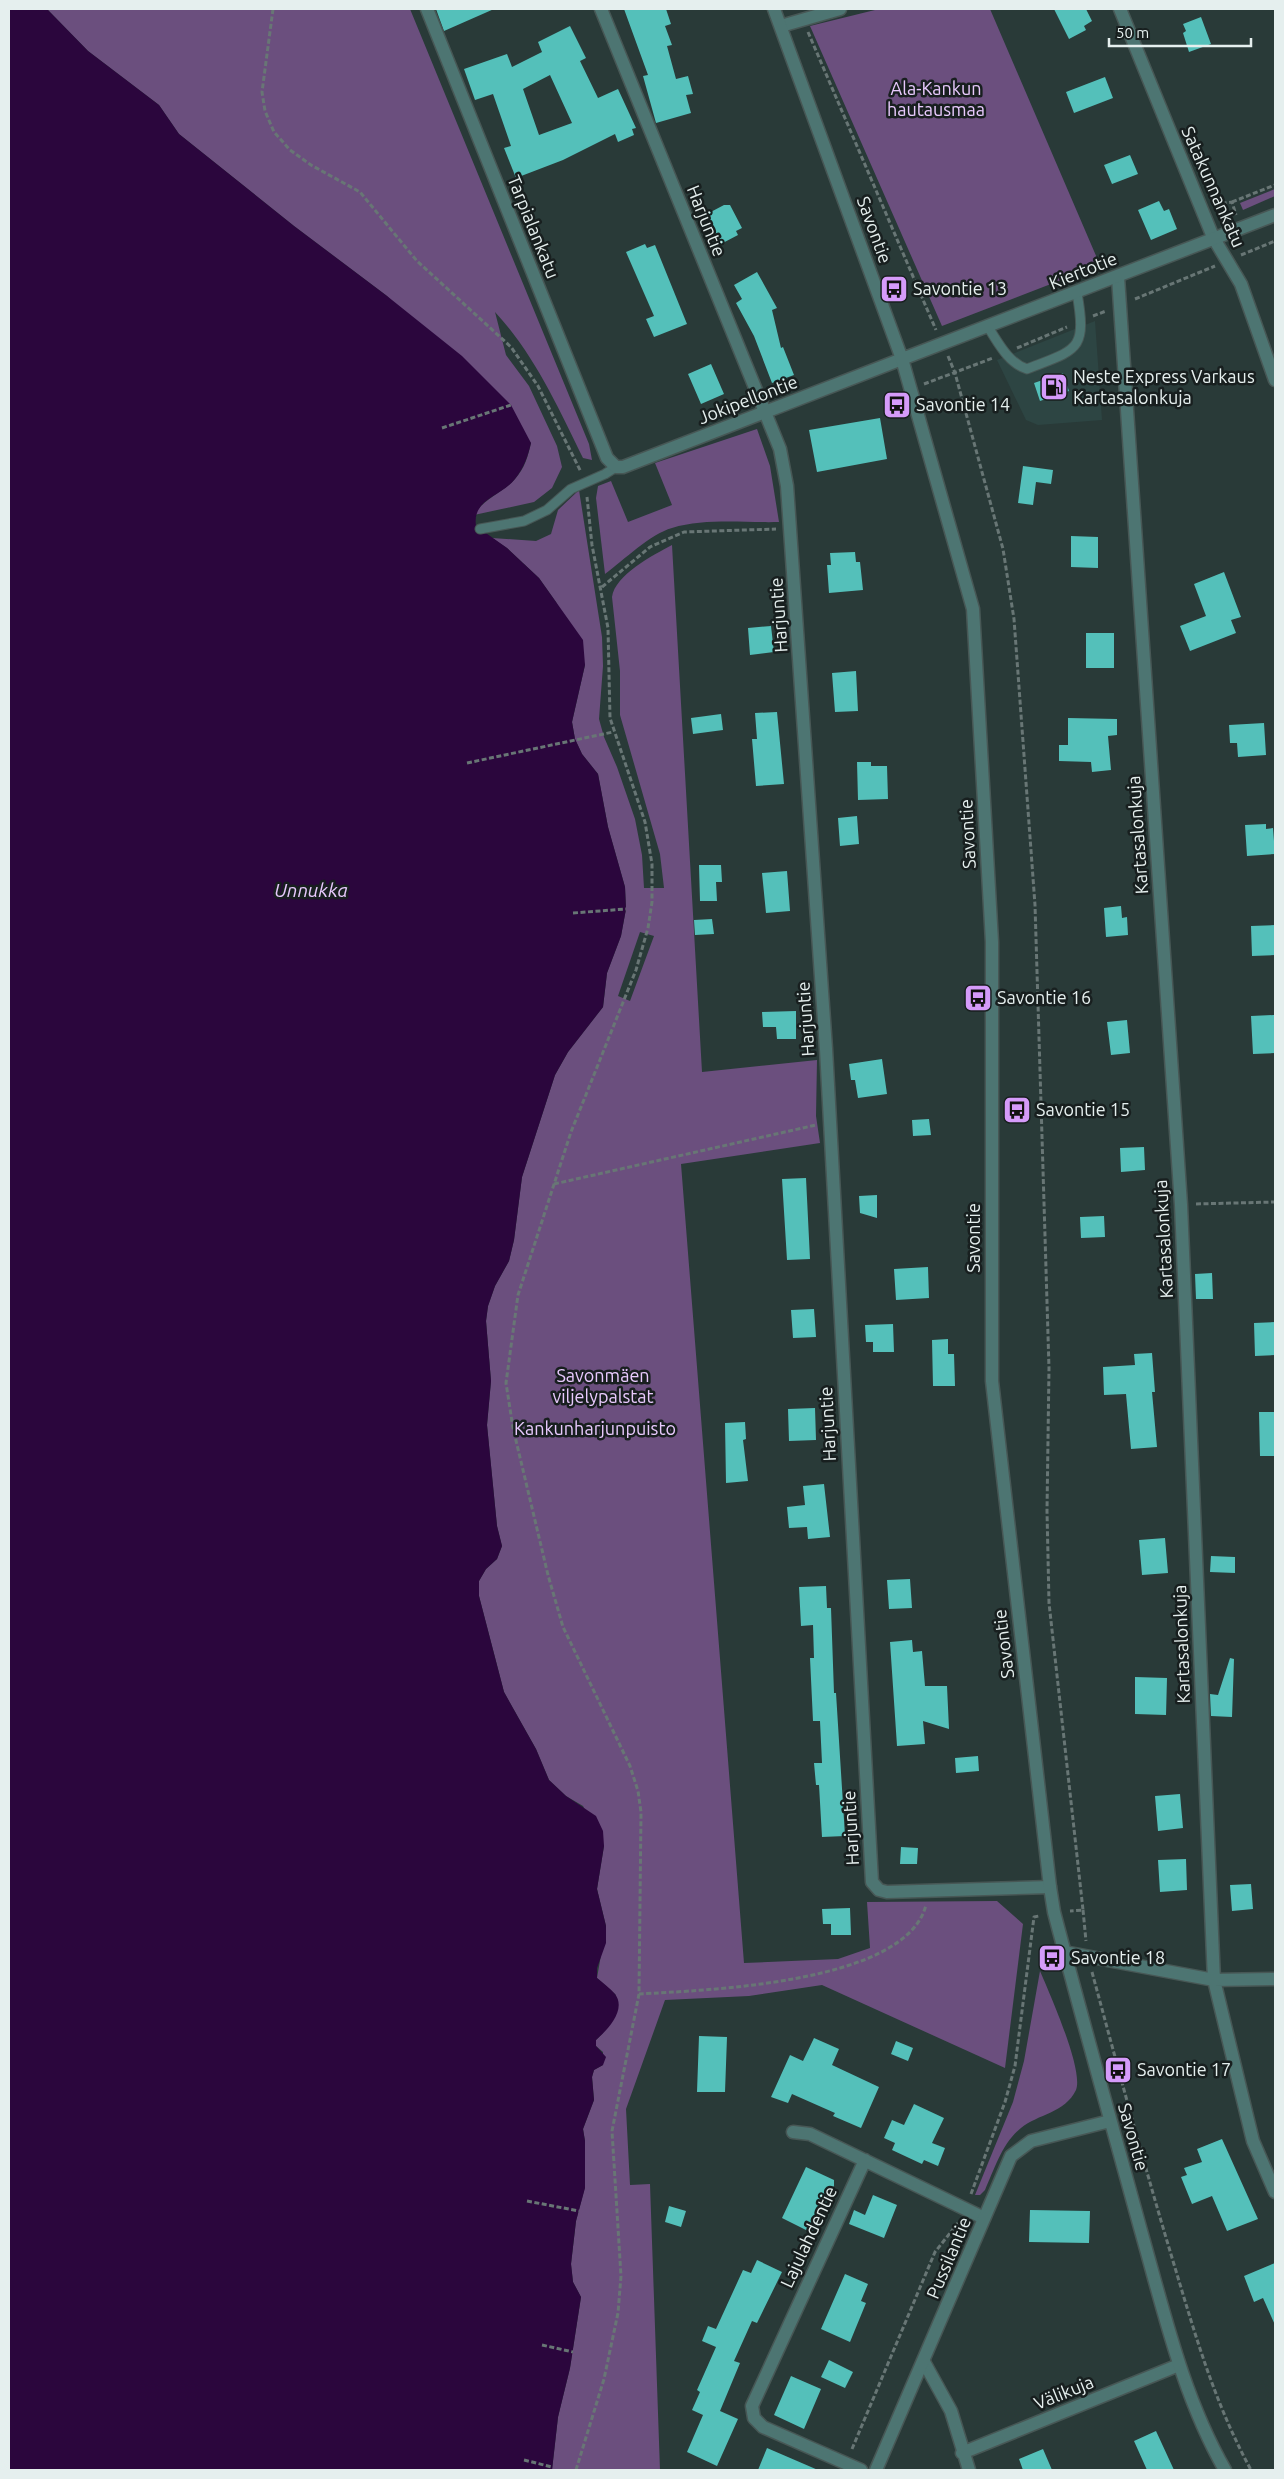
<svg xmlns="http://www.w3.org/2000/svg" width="1284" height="2479" viewBox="0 0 1284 2479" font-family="Ubuntu,sans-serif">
	<rect width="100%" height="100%" fill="#293a38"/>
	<path fill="#2d4543" d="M1095,321L1102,420L1038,425L1026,420L997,360Z"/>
	<path fill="#6b4f7e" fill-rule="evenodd" d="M47,9H410L589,444L592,460L583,458C558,407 534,354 495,312L506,355L529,386L557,446L562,467L552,488L534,502L474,515C484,498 503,493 515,479C525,468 528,456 531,443L387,296L294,226L179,134L159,105L88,51Z
		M879,9H990L1100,265L942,326L810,26Z
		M1275,189V196L1243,210L1240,203Z
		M757,429L770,466L779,522C745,523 705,518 672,528C650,534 624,560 605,574L596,498L598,486L611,481L628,522L672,505L655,463Z
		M579,490L602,637L603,666L599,719L604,737L617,767L635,819L642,855L644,888H664L660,854L620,715V671L612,597C615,575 653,555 672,545L702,1072L817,1060L816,1116L820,1143L681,1164L744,1963L838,1959L870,1948L867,1902L997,1901L1023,1924L1005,2068L822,1985L749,1996L665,2000L626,2109L630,2185L650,2184L660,2470H552L558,2417L570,2368L581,2297L573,2282L571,2264L576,2221L585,2187V2141L583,2129L594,2100L592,2077L594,2070L603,2065V2052L596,2046V2040L603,2033L616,1995L597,1978L606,1926L597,1889L604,1846L583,1806L566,1796L549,1780L536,1749L504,1692L479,1596V1581L486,1569L497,1559L502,1546L497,1526L487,1425L491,1381L486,1321L488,1306L495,1286L509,1261L514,1240L522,1177L555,1075L568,1052L603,1007L607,973L621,936L626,909L625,887L608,827L598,774L582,754L575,739L572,722L585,665L556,602L539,578L507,548L492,538L536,541L551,534L558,510ZM640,932L654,936L630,1001L618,996Z
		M1040,1971C1049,1992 1084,2070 1076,2090C1065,2113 1038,2114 1021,2128C1002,2143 994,2170 985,2190L980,2195H975L1013,2102L1024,2061Z"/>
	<path fill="#2b063d" d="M9,9H47L88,51L159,105L179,134L294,226L387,296L462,356L511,405L531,443C528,456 524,468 515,479C501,497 472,499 476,526L507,548L539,578L583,640L585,665L572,722L575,739L582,754L598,774L608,827L625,887L626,909L621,936L607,973L603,1007L568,1052L555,1075L522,1177L514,1240L509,1261L495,1286L488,1306L486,1321L491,1381L487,1425L497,1526L502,1546L497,1559L486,1569L479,1581V1596L504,1692L536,1749L549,1780L566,1796L596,1816L603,1831L604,1846L597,1889L606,1926V1943L597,1968V1978C603,1983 610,1988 615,1994C627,2010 607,2030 596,2040V2046L606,2057L603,2065L594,2070L592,2077L594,2100L583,2129L585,2141V2188L576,2221L571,2264L573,2282L581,2297L570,2368L558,2417L552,2470H9Z"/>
	<path fill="#54c0ba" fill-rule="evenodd" d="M436,9H494L444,31Z
		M624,9H666L671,24L665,26L672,45L667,46L676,79L688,76L693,94L686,95L691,113L656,123L643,76L648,75Z
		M1054,9H1086L1092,21L1084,26L1086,30L1069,39Z
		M1201,17L1211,44L1189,52L1183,33L1186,31L1183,24Z
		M570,26L586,58L580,61L598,98L618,89L636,128L632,129L634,135L618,142L615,134L563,160L516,178L504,148L511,146L493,94L475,100L464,69L507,54L512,67L542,52L538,42ZM550,75L572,123L539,135L523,89Z
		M1105,77L1113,98L1074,113L1066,92Z
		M1130,155L1138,174L1112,184L1104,165Z
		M1159,201L1164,211L1169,209L1177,229L1151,240L1138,210Z
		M724,205H730L742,228L736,231L738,235L719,245L705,215Z
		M645,244L647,248L655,245L687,324L654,337L646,319L654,316L626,252Z
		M757,272L777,308L772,310L781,348L783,347L794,375L772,383L754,336L736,303L742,299L734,285Z
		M711,364L724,394L701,404L688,374Z
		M1063,373L1069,391L1040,401L1034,383Z
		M880,418L887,459L817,472L809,430Z
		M1023,466L1053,470L1051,484L1036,482L1033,505L1018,503Z
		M1071,536L1098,537V568L1071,567Z
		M855,552L856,562H860L863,590L829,593L827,565H831L830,553Z
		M1224,572L1241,617L1231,620L1236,633L1190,651L1180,626L1206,616L1194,584Z
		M771,626L774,652L750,655L748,628Z
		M1086,633H1114V668H1086Z
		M856,671L858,711L835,712L832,673Z
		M777,712L784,784L756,786L752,739H757L755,713Z
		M721,714L723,730L693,734L691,718Z
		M1068,718L1117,719V735L1108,736L1111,770L1092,772L1091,762L1059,761V745H1068Z
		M1264,723L1266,755L1238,757L1237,743H1230L1229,725Z
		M857,762H871V766H887L888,799L858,800Z
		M857,816L859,844L840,846L838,818Z
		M1266,824V829L1273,828L1275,854L1247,856L1245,825Z
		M699,865H721L722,882H716L717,901H700Z
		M787,871L790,911L766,913L762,873Z
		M1121,906L1122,918L1127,917L1128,935L1106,937L1104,908Z
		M712,919L714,934L695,935L694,920Z
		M1275,925V955L1252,956L1251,926Z
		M796,1011V1039H777L776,1027H763L762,1012Z
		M1274,1015L1275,1053L1253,1054L1251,1016Z
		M1127,1020L1130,1053L1111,1055L1107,1022Z
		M882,1059L887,1094L858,1098L855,1080H851L849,1064Z
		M929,1119L931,1135L913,1136L912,1120Z
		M1144,1147L1145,1170L1121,1172L1120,1148Z
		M806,1178L810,1259L787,1260L782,1179Z
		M877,1195V1218L860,1213L859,1196Z
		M1104,1216L1105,1237L1081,1238L1080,1217Z
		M928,1267L929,1298L896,1300L894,1269Z
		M1212,1273L1213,1299H1196L1195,1274Z
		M814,1309L816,1337L793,1338L791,1310Z
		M1275,1322V1355L1255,1356L1254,1323Z
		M893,1324L894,1352H873V1342H866L865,1325Z
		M948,1339V1354H954L955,1386H933L932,1340Z
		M1152,1353L1155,1392H1152L1157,1447L1131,1449L1126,1394L1104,1395L1103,1367L1135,1365L1134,1354Z
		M815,1408L816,1440L789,1441L788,1409Z
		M1259,1412H1275V1456H1260Z
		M745,1422L746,1439L743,1440L748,1481L726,1483L725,1423Z
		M824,1484L830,1537L808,1539L807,1527L789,1528L787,1507L805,1505L803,1486Z
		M1165,1538L1168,1573L1142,1575L1139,1540Z
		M1211,1556L1235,1557V1573L1210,1572Z
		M910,1579L912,1608L889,1609L887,1580Z
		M826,1586L827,1608H831L834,1693H836L845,1836L822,1837L819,1785H816L814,1763H822L820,1721H813L810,1658H814L813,1625L801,1626L799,1587Z
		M912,1640L913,1652L922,1651L925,1686H947L949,1729L923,1721L925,1744L897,1746L890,1642Z
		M1230,1658L1234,1659L1232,1717L1211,1716L1210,1694L1218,1695Z
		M1135,1677L1167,1678L1166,1715L1135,1714Z
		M978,1756L979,1771L956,1773L955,1758Z
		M1180,1794L1183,1828L1158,1831L1155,1796Z
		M901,1847L918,1848L917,1864H900Z
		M1186,1859L1187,1890L1160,1892L1158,1860Z
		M1251,1884L1253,1909L1232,1911L1230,1885Z
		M850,1908L851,1935H831V1924H823L822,1909Z
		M699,2036L727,2037L725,2092H697Z
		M814,2038L839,2049L832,2065L879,2087L861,2128L833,2116L835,2113L792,2094L788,2103L771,2097L790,2055L803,2061Z
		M896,2041L913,2048L908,2061L891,2054Z
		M914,2104L944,2118L932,2143L945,2148L938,2166L924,2160L922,2164L892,2150L895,2143L884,2138L892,2120L904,2125Z
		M1222,2139L1258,2219L1227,2231L1212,2196L1192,2204L1181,2177L1187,2175L1184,2168L1202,2162L1197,2149Z
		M806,2167L834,2180V2186L812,2233L782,2218Z
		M873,2195L897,2205L884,2238L849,2224L854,2210L865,2215Z
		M669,2206L686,2211L681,2227L665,2222Z
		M1030,2210L1090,2211L1089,2243L1029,2242Z
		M757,2260L782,2272L757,2323L752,2321L734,2361L740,2363L720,2411L738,2419L717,2466L687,2452L703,2415L692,2410L700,2392L697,2390L716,2347L702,2341L708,2326L716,2329L743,2270L751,2273Z
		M1275,2263V2325L1263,2298L1254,2302L1244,2276Z
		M845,2274L868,2284L861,2301L866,2303L850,2342L821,2329Z
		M829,2360L853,2372L845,2388L821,2377Z
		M791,2376L821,2389L804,2429L774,2415Z
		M1156,2431L1174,2470H1147L1134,2441Z
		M767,2448L818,2470H758Z
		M1043,2449L1052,2470H1023L1019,2459Z"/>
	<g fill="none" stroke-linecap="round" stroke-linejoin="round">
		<g stroke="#475755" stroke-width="11">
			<path id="service" d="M988,327C998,342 1008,363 1027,369C1078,349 1087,351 1077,293
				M480,529L524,521L547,510L571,489L605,474L616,467"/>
		</g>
		<g stroke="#475755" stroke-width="15">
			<path id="minor" d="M427,9L607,458L616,467H623L902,359
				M601,9L780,449L787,486L826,1049L872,1882L879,1890L887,1892L1050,1887
				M1120,9L1213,237L1241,284L1275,380
				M781,26L840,9
				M1118,277L1181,1205L1214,1980L1253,2141L1275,2192
				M1064,1952L1214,1980L1275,1979
				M793,2132L810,2134L984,2218
				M924,2362L951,2411L969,2470
				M962,2453L1179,2365
				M861,2470L763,2427L754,2418L752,2406L865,2160"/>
		</g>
		<g stroke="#475755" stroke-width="15">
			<path id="tertiary" d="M774,9L902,359L973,609L992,942V1381L1050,1887L1054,1912C1082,2019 1112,2125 1141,2231C1164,2312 1183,2397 1225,2470
				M902,359L1275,215
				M876,2470L1011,2156L1031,2141L1110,2121"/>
		</g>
		<path stroke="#687675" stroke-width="3" stroke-dasharray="5 2.5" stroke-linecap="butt" d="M273,9L262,92L265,111L274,132L290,150L311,165L360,192L417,261L511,347L538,386L581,472
			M808,32L936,330
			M1201,162L1220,200L1225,203L1232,202L1236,215
			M1232,202L1275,185
			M1241,255L1275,241
			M1135,299L1215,266
			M1093,316L1106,311
			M1017,348L1067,327
			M948,356L955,373L1003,549L1014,619L1035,905L1049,1368L1047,1511L1049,1603L1083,1910L1070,1911
			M924,384L993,358
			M888,397L897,394
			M442,428L511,405
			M602,587L650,547L684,532L776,529
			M467,763L613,732
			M573,913L626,909
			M554,1184L816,1125
			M1196,1204L1275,1202
			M1083,1910L1086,1941
			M1092,1972C1118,2068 1144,2165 1173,2261C1195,2334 1214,2402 1251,2470
			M639,1994C706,1990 906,1984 926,1905
			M971,2194L1005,2102L1015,2066L1034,1917L1039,1916
			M527,2201L579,2211
			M542,2345L573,2352
			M852,2449L935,2252L958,2223
			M524,2460L552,2467
			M576,2470L604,2379L618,2313L621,2276L612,2131L639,1994L641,1812L638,1791L630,1766L563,1627L548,1575L513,1428L506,1383L518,1295L571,1132L636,970L648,928L652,902V864L645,822L610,718L608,628L592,545L587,497"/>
		<use href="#service" stroke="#4d7572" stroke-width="9"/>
		<use href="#minor" stroke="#4d7572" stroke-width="12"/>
		<use href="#tertiary" stroke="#4d7572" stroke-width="12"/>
	</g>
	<defs>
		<g id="bus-square" transform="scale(1.4375)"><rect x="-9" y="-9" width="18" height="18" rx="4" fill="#d59bfa" stroke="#181f1f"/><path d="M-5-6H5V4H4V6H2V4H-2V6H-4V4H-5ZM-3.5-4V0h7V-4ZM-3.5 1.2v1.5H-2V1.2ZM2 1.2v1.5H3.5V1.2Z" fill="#111"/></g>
		<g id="fuel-square" transform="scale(1.4375)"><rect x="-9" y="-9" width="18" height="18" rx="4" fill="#d59bfa" stroke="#181f1f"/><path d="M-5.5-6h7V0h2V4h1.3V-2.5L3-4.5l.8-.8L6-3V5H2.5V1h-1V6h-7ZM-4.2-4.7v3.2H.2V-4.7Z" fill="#111"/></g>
	</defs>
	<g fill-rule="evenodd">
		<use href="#bus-square" x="894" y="289"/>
		<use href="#fuel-square" x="1054" y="387"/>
		<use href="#bus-square" x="897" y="405"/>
		<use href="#bus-square" x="978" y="998"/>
		<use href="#bus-square" x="1017" y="1110"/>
		<use href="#bus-square" x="1052" y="1958"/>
		<use href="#bus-square" x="1118" y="2070"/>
	</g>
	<g text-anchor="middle" stroke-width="5" stroke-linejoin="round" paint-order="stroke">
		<g font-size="18" fill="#e9cafe" stroke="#181f1f">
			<text x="936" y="95">Ala-Kankun<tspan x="936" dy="21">hautausmaa</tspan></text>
			<text x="603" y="1382">Savonmäen<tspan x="603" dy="21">viljelypalstat</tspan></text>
			<text x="595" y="1435">Kankunharjunpuisto</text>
		</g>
		<g font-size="18" fill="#e5efee" stroke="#181f1f">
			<text transform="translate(1213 187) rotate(66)" y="6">Satakunnankatu</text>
			<text transform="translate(706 221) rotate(68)" y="6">Harjuntie</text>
			<text transform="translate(533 227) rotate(68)" y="6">Tarpialankatu</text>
			<text transform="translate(874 230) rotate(70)" y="6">Savontie</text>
			<text transform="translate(1083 271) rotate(-22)" y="6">Kiertotie</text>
			<text transform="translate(748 400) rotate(-21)" y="6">Jokipellontie</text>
			<text transform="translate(779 615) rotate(-94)" y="6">Harjuntie</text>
			<text transform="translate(968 834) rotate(-93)" y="6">Savontie</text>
			<text transform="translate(1138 835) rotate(-94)" y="6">Kartasalonkuja</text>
			<text transform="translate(806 1019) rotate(-94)" y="6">Harjuntie</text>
			<text transform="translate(974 1238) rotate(-90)" y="6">Savontie</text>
			<text transform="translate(1164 1239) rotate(-93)" y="6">Kartasalonkuja</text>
			<text transform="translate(828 1424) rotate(-93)" y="6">Harjuntie</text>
			<text transform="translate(1004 1644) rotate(-97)" y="6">Savontie</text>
			<text transform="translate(1182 1644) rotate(-92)" y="6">Kartasalonkuja</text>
			<text transform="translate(851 1828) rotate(-93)" y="6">Harjuntie</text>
			<text transform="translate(1133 2137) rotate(74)" y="6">Savontie</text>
			<text transform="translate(809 2237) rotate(-65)" y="6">Lajulahdentie</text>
			<text transform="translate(949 2258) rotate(-67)" y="6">Pussilantie</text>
			<text transform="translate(1064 2393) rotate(-22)" y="6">Välikuja</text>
		</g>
		<g font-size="18" fill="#e5efee" stroke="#181f1f" text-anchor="start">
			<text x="913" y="295">Savontie 13</text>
			<text x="1073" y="383">Neste Express Varkaus<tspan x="1073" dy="21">Kartasalonkuja</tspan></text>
			<text x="916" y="411">Savontie 14</text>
			<text x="997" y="1004">Savontie 16</text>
			<text x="1036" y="1116">Savontie 15</text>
			<text x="1071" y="1964">Savontie 18</text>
			<text x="1137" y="2076">Savontie 17</text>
		</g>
		<g font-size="19" font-style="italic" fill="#e8c9fd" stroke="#181f1f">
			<text x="311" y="897">Unnukka</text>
		</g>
	</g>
	<rect width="1284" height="2479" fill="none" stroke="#e5efee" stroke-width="20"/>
	<path d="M1109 38v8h142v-8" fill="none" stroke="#e5efee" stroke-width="2.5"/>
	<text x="1116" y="38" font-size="15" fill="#e5efee" stroke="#181f1f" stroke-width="4" paint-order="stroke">50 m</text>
</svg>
